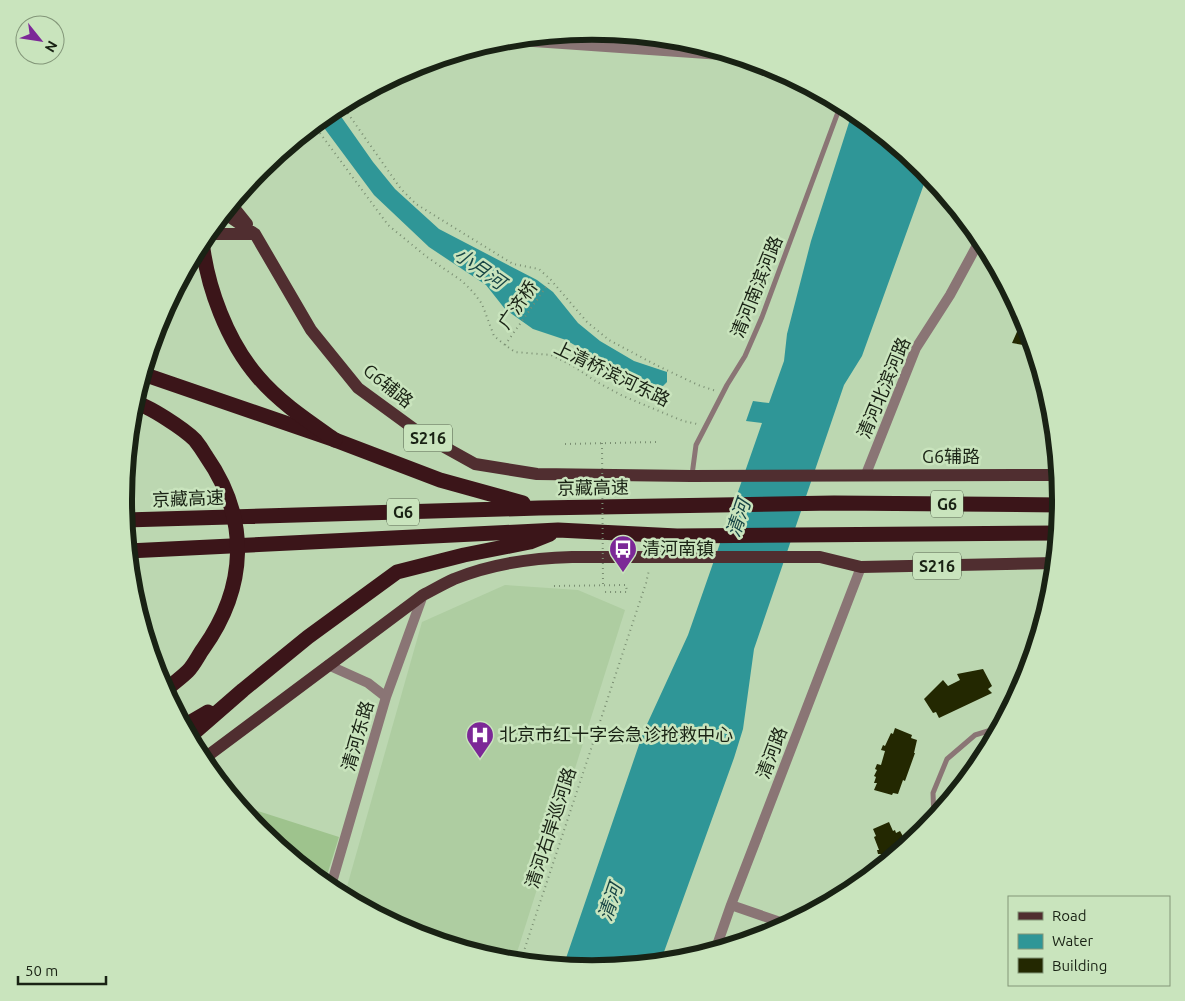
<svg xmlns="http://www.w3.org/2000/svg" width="1185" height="1001" viewBox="0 0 1185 1001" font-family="Ubuntu,'Noto Sans SC',sans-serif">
	<rect width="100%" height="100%" fill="#bcd7b1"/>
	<path fill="#aecda1" d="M505,585L578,590L625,610L514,962L501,961L417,935L344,897L422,622Z"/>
	<path fill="#9ec38d" d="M239,805L339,837L324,885L260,832Z"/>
	<path fill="#2f9697" d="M335,108L373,162L395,189L439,229L537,280L553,292L578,323L600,341L634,361L667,372V382L663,386L644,382L605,363L566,340L533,329L505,309L486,285L429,247L374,195L319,121Z
		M853,110L928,173L862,356L844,385L754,649L743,729L734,758L660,963L592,970L563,967L643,733L688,635L762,423L746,421L753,401L769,403L784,361L787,334L811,241Z"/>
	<path fill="#232801" d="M1024,316L1026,321L1034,347L1012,343Z
		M1031,664L1026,680L1025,682H1022L1021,666Z
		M983,669L992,686L988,689L992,693L939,718L936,712L933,713L924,699L943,680L948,686L960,680L957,674Z
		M895,728L912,735L911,738L917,740L914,753H915L905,781L903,780L898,794L893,793L892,795L874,790L877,783H874L876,777L874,776L877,770L875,769L877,764L881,765L885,751L881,750L883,745L885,746L891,733L893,734Z
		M889,822L893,831L895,830L896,833L900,831L908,845L886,864L881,854H878L877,850H879L874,837L876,836L873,829Z"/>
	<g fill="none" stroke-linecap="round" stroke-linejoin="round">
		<path stroke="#7a8e72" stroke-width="2" stroke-dasharray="1 4" stroke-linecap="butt" d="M342,105L401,189L416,204L513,264L539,269L551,280L587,322L609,340L656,365L698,385L716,391
			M314,125L388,225L427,257L462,281L473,292L482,304L494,336L505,345L515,352L551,355L573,366L597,382L623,396L683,421L697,424
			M505,345L551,280
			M565,444L657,442
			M554,586L626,585L627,592H603
			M520,963L646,583L649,570"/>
		<path stroke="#8a7575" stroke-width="5" d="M692,475L696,445L727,385L745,356L762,317L841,104
			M934,820L933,793L947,759L975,735L1001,727"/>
		<path stroke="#8a7575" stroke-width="10" d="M505,40L736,56
			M866,474L916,348L950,295L981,238
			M328,665L368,683L386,697
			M330,889L386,697L423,595"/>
		<path stroke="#8a7575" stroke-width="10" d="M731,905L789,925
			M715,951L731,905L861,567"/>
		<path stroke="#502e30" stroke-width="12" d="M231,204L247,224
			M224,213L255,234L311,330L358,388L421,434L475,464L537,474L691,476L1059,475
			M202,240L213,234H255
			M202,760L423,595C433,590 443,584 454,579C491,564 533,558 572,557H820L861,567L1056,563"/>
		<path stroke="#3b1519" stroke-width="15" d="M143,374L335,440L440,480L523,503
			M125,520L539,508L834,503L1061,505
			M128,551L558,530L677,536L1059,533
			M184,726L208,712
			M189,737L243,690L308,637L397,572L464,555L530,542L550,534"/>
		<path stroke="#7a8e72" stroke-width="2" stroke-dasharray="1 4" stroke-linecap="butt" d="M602,443L603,586"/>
		<path stroke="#3b1519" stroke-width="15" d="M202,241C207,287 227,341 258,377C279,402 308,421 335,440
			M134,402C149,406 184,429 195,440C199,445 203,451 206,456C250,519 247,587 203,649C198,656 194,665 188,671C181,678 172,684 165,691"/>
	</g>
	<defs>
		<g id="bus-pin" transform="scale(1.4375)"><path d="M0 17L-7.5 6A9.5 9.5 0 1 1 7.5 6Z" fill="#7c2897" stroke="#c9e4bd"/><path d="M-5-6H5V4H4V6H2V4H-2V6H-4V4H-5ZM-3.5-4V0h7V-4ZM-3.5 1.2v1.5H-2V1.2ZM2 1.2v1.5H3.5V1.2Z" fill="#fff"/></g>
		<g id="hospital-pin" transform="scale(1.4375)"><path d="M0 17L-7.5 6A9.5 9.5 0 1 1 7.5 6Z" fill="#7c2897" stroke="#c9e4bd"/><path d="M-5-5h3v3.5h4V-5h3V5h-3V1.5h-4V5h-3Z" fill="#fff"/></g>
	</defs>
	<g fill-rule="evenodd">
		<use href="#bus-pin" x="623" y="549"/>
		<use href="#hospital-pin" x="480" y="735"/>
	</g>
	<g text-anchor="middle" stroke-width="5" stroke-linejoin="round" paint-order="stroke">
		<g fill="#c9e4bd" stroke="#4e5c47" stroke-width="1">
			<rect x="404" y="424.5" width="48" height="27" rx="4"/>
			<rect x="931" y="490.5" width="32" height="27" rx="4"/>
			<rect x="387" y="498.5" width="32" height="27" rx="4"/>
			<rect x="913" y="552.5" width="48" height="27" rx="4"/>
		</g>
		<g font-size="16" font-weight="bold" fill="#192214">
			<text x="428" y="444">S216</text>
			<text x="947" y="510">G6</text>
			<text x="403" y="518">G6</text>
			<text x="937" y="572">S216</text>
		</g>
		<g font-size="18" fill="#192214" stroke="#c9e4bd">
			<text transform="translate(757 287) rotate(-68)" y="6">清河南滨河路</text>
			<text transform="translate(518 305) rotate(-55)" y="6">广济桥</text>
			<text transform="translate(612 374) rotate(26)" y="6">上清桥滨河东路</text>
			<text transform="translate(388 386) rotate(39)" y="6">G6辅路</text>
			<text transform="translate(884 388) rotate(-67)" y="6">清河北滨河路</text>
			<text x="951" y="463">G6辅路</text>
			<text transform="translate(593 488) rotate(-1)" y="6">京藏高速</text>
			<text transform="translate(188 499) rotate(-2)" y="6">京藏高速</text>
			<text transform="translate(358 736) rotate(-74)" y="6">清河东路</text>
			<text transform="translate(772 753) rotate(-69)" y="6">清河路</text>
			<text transform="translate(551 828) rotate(-72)" y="6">清河右岸巡河路</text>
		</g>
		<g font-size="18" fill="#192214" stroke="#c9e4bd" text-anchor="start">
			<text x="642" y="555">清河南镇</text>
			<text x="499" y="741">北京市红十字会急诊抢救中心</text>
		</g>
		<g font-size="19" font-style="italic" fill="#194646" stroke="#c9e4bd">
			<text transform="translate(480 268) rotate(35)" y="7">小月河</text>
			<text transform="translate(738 518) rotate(-71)" y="7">清河</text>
			<text transform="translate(610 902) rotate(-71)" y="7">清河</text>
		</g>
	</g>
	<path d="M0 0H1185V1001H0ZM132 500a460 460 0 1 1 920 0a460 460 0 1 1-920 0Z" fill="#c9e4bd" fill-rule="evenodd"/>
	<path fill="none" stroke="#192214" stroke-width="6" d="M132 500a460 460 0 1 1 920 0a460 460 0 1 1-920 0Z"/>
	<rect x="1008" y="896" width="162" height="90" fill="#c9e4bd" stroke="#839679"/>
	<rect x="1018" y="912" width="25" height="8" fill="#502e30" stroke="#839679"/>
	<text x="1052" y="921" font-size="15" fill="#192214">Road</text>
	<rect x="1018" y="934" width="25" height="15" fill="#2f9697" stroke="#839679"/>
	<text x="1052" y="946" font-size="15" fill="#192214">Water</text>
	<rect x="1018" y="958" width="25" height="15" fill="#232801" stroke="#839679"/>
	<text x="1052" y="971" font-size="15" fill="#192214">Building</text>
	<g transform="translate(40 40) rotate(120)"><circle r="24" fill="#c9e4bd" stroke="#839679"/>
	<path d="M0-4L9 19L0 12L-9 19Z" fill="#7c2897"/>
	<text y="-8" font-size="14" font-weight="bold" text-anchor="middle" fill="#192214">N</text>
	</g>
	<path d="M18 976v8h88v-8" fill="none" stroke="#192214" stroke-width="2.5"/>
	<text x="25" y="976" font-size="15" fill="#192214" stroke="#c9e4bd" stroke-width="4" paint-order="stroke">50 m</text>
</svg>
